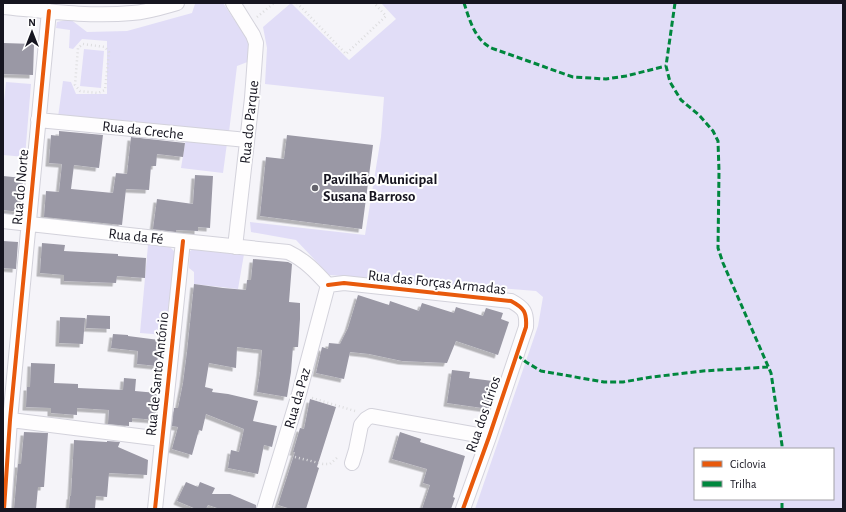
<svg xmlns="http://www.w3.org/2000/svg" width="846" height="512" viewBox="0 0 846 512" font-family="'Alegreya Sans',sans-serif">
	<defs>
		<filter id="shadow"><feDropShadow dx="-3.5" dy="3.5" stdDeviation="0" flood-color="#0004"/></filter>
	</defs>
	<rect width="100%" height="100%" fill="#f5f4f9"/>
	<path fill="#e1ddf7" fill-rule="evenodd" d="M196,3H223L248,40L250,47V61L237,66L229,132L58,117L63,81L71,82L76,94H107V41L82,39L73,49L69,48L70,30L56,28L57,22L70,19L87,32L127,31L192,13L195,4Z
		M291,3L349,60L396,19L381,3H843V509H475L538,326L543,297L536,291L329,275L296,240L251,232L250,222L365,235L381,137L384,97L265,84L267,48L263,27ZM695,449H833V499H695Z
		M84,49L104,51L101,88L80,86Z
		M6,82L31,84L25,157L3,155V111Z
		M186,138L227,143L223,173L181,168Z
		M148,245L170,247L175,252L165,335L140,333Z
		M195,248L244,254L238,289L194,284V272L189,268L190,251Z"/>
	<path fill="#9a98a5" filter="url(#shadow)" d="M3,43L34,44L33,75L3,74Z
		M59,131L103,135L99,168L74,165L71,189L113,193L116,173L127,174L131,137L185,143L183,157L157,154L156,166H151L149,190L126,189L122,225L44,217L46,191L59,192L62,164L49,163L51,135L59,136Z
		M287,135L373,145L362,229L260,216L266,157L284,159Z
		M195,175L213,176L210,228L198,227V231L176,230V232L153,229L157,199L193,204Z
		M3,176L23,178L20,212L3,210Z
		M3,241L18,242L16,269L3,268Z
		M42,243L65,245L64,251L118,254V256L146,258L145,278L117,276L116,283L64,281V275L40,273Z
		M253,259L288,262L292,264L289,302L300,303V319L298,347H293L291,372L287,397L257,392L260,372L262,350L237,347L236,368L209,363L205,387L213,389L212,392L228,394L258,401L253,421L277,426L272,447L264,445L258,474L228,468L231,450L239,452L244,429L206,414L202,431L199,430L192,455L172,449L178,427L172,426L174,408H178L183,383L187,352L194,284L223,288L246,290L247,280H251Z
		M358,295L389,305L390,301L419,311L422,303L454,313L456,307L483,316L486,308L503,313L501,319L509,322L498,355L456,341L447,363L402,361L369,354L350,352L344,379L316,373L322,347L328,349L329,343L340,344L348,328Z
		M87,315L110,316V329L86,328Z
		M60,317L85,318L83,344L59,343Z
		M113,334L128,335V336L159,340L157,366L137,364L138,351L111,348Z
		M31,363L55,364L54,383L78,384V388L123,390L124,378L136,379L135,391L157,393L156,405H157L156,420L132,418V422H129V426L108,424L109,410L77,408V415L51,413V408L26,407L27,387H30Z
		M452,370L470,372L469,378L493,381L489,409L447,403Z
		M310,399L336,407L317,467L319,468L306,509H291L278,505L295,452H293L300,428L304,429Z
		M24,432L48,433L44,487H38L36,509H14L18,464H21Z
		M400,432L421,439L420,442L465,456L453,497L455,498L451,509H422L430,485L423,483L427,469L392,459Z
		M74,440L107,442V441L120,442L118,447L148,460L147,475L109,473L107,497L96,496L95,509H69L70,496H71Z
		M186,482L198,487L200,482L215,488L212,494H230L256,505V509H220L208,505L206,509H196L177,501Z"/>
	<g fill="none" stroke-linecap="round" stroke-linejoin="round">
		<g stroke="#d3d2db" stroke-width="16">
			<path id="minor" d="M233,3L253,35L256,43L252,98L235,247
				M3,7C46,11 90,17 132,13C148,12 163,7 177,3
				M38,120L247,140
				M3,221L183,241L288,252C305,260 316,272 328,285
				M328,285L344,283L511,301C524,308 527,312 526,327L489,437L463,509
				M3,419L162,439
				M352,463L356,450L361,425L366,419L371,416L489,437
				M4,509L10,420L49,11
				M155,509L183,241
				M264,509L299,394L328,285"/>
		</g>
		<path stroke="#dddddf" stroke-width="2.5" stroke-dasharray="1 3" stroke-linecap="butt" d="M297,3L346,54L386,16L374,3
			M257,17L274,3
			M83,44L105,47L109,52L105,90L98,93L80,91L75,85L78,48Z
			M312,398L355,411
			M295,457L323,464H330L339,456"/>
		<use href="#minor" stroke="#fefdfe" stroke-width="14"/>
		<path stroke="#00873e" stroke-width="3" stroke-dasharray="6 3" stroke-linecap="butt" d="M464,3C469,18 474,37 488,46C490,48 494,49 497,50L573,77L606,79L626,76L666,66
			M675,3L666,66L670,82L681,100L699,115L713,131L718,141L719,171L718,248L723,263L771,373L782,445V449
			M517,355L526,362L541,371L604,382H623L652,377L703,371L768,367
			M782,509V499"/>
		<g stroke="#fff" stroke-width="6">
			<path id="cycleway" d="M328,285L344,283L511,301C524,308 527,312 526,327L489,437L463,509
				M4,509L10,420L49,11
				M155,509L183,241"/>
		</g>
		<use href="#cycleway" stroke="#e8590c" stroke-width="4"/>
	</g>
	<circle fill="#64636c" stroke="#fff" stroke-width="1.5" cx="315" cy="188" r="4"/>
	<g text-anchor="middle" stroke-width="4" stroke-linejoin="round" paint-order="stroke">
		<g font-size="15" fill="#161520" stroke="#fff">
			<text transform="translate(249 122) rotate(-84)" y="5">Rua do Parque</text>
			<text transform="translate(143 130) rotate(6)" y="5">Rua da Creche</text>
			<text transform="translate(20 187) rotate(-85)" y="5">Rua do Norte</text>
			<text transform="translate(136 236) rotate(6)" y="5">Rua da Fé</text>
			<text transform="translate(437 282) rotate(6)" y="5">Rua das Forças Armadas</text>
			<text transform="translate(157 374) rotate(-84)" y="5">Rua de Santo António</text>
			<text transform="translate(297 398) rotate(-74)" y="5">Rua da Paz</text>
			<text transform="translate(483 414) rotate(-71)" y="5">Rua dos Lírios</text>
		</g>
		<g font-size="15" font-weight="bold" fill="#161520" stroke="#fff" text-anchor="start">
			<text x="323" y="184">Pavilhão Municipal<tspan x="323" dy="17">Susana Barroso</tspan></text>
		</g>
	</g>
	<rect width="846" height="512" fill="none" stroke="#161520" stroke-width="8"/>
	<rect x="694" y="448" width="140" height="52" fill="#ffffff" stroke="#a2a1a6"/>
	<rect x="702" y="461" width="20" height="6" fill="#e8590c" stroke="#a2a1a6"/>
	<text x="730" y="468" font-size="12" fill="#161520">Ciclovia</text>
	<rect x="702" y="481" width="20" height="6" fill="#00873e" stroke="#a2a1a6"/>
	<text x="730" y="488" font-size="12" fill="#161520">Trilha</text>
	<g transform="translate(32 32)" stroke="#ffffff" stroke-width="3" paint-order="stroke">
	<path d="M0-3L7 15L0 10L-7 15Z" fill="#161520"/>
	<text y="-6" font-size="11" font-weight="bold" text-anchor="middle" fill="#161520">N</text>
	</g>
</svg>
